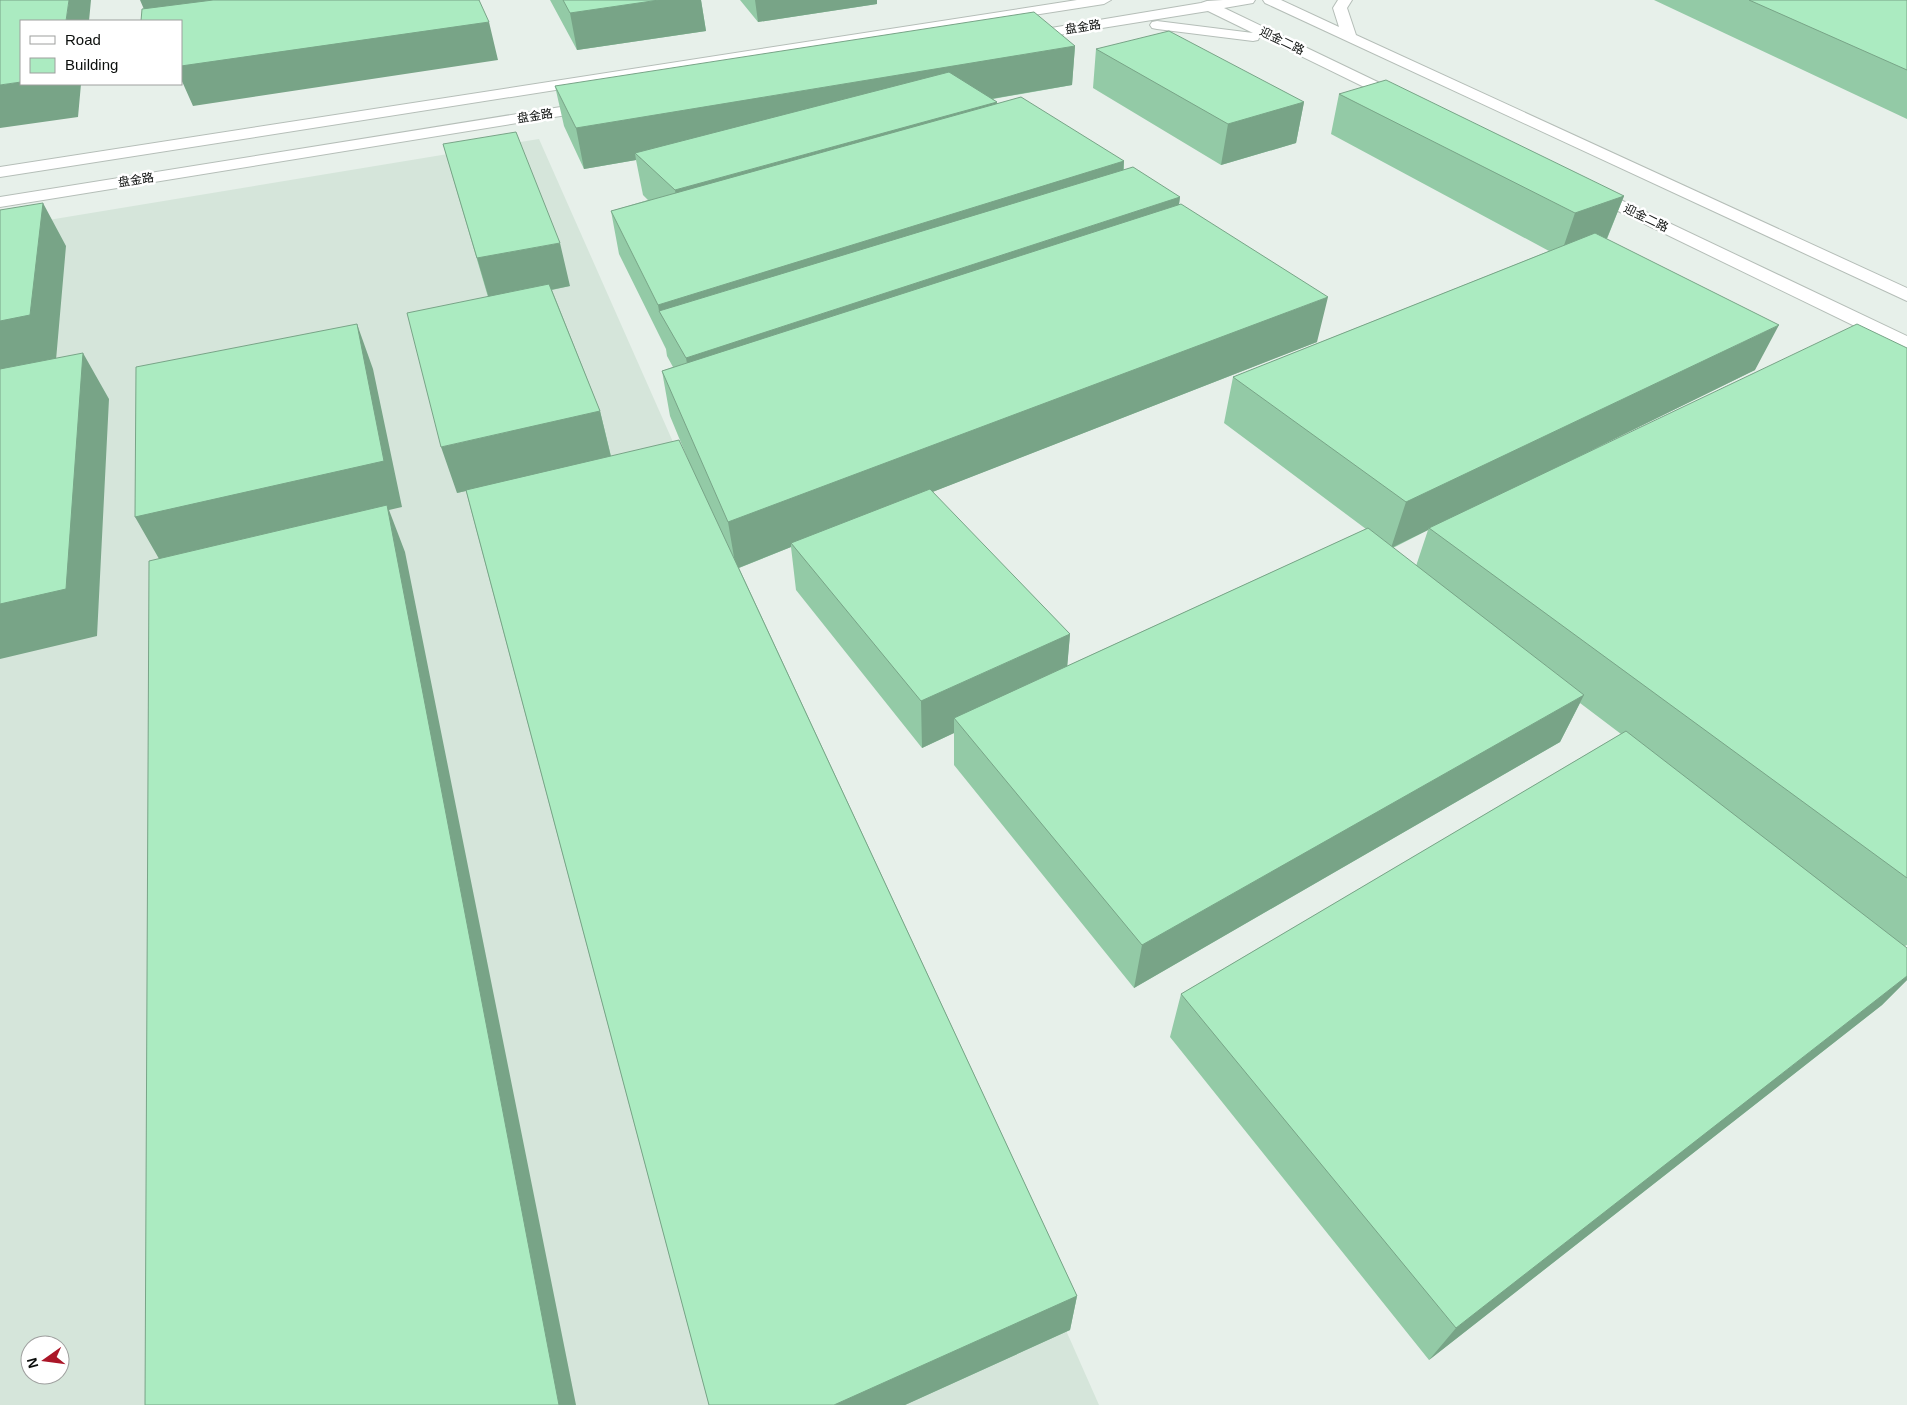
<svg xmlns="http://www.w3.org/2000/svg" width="1907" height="1405" viewBox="0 0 1907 1405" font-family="Arial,'Noto Sans SC',sans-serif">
	<rect width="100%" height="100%" fill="#e7f0ea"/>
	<path fill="#d5e5da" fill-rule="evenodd" d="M539,139L1099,1405H0V228ZM30,1345H60V1375H30Z"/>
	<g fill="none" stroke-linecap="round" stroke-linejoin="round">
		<g stroke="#b5beb8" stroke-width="2">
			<path id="tertiary" d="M1077,0H1111L1104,4L0,177V167Z
				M1223,0H1255L1253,3L1224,8L1411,98L1413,101L1411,104H1399L1260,36L1258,40L1253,41L1157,29L1152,28L1150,25L1152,22L1157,21L1253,33L1208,11L1021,41L1016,40L1014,37L1016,34L1021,33L1201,3L1207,1Z
				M1263,0H1281L1339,27L1333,8L1338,0H1352L1347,8L1356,35L1907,288V301L1265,3Z
				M598,101L604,103L606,106L604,109L0,207V197Z
				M1587,184L1907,336V350L1900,348L1581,193L1578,189L1581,185Z"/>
		</g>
		<use href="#tertiary" fill="#fff" fill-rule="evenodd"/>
	</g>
	<path fill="#93caa6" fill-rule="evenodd" d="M550,0H701L706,31L577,50Z
		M740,0H877V4L758,22Z
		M1654,0H1907V119Z
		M1075,46L1072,85L993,99L997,102V103L1124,161V170L1180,197L1179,204L1317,342L932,492L1070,634L1067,666L1366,529L1224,423L1233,377L1549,251L1331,134L1339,94L1624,196L1607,239L1755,370L1590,451L1907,348V945L1905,946L1907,948V980L1882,1005L1429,1360L1170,1037L1181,994L1621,734L1580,703L1560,742L1134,988L954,765V733L922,748L796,590L791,547L739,568L1077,1296L1070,1330L905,1405H709L466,491L457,493L488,297L443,144L570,286L552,290L600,411L611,456L689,462L670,416L662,371L673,367L667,356L666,349L619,254L611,211L648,200L643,195L636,160L584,169L564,126L555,86ZM1428,530L1416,566L1393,548Z
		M1096,49L1304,102L1296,143L1221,165L1093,88Z"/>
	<path fill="#78a487" d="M69,0H91L89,21H66Z
		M140,0H432L149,21Z
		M659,0H701L706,31L577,50L570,13Z
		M755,0H877V4L758,22Z
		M489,22L498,60L193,106L181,79V48Z
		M1075,46L1072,85L641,159L635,153L636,160L584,169L576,128Z
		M21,82V84H81L78,117L0,128V85Z
		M997,102L996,142L682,233L675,190Z
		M1304,102L1296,143L1221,165L1228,124Z
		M1124,161L1120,203L659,311L658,305Z
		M1624,196L1607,238L1560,257L1575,213Z
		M1180,197L1174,240L694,403L686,358Z
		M43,203L66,246L56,360L0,371V321Z
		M560,243L570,286L490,302L477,258Z
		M1328,297L1317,342L794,546L791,543V547L736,569L728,522Z
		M357,324L373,369L402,507L389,510L405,552L576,1405H559L162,564L135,517Z
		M1779,325L1755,370L1431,529L1429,528L1428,530L1391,548L1406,502Z
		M83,353L109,399L97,636L0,659V604Z
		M600,411L611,457L457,493L441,447Z
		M1070,634L1066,681L954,718V733L922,748L921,701Z
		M1584,695L1560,742L1134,988L1142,945Z
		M1907,976V980L1882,1005L1429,1360L1456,1328Z
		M1077,1296L1070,1330L905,1405H834Z"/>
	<path fill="#abebc1" stroke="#78a487" d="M0,0H69L66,21H21V82L0,85Z
		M213,0H479L489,22L181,66V21H141L142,9Z
		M563,0H659L570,13Z
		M1749,0H1907V70Z
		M1034,12L1075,46L576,128L555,86Z
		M1169,31L1304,102L1228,124L1096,49Z
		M949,72L997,102L675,190L635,153Z
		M1386,80L1624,196L1575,213L1339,94Z
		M1021,97L1124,161L658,305L611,211Z
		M516,132L560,243L477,258L443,144Z
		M1133,167L1180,197L686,358L659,311Z
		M43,203L30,315L0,321V210Z
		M1181,204L1328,297L728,522L662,371Z
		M1595,233L1779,325L1406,502L1233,377Z
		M549,284L600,411L441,447L407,313Z
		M357,324L384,461L135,517L136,367Z
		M1857,324L1907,348V878L1429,528Z
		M83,353L66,589L0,604V369Z
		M679,440L1077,1296L834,1405H709L466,490Z
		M930,489L1070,634L921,701L791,543Z
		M387,505L559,1405H145L149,561Z
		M1368,528L1584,695L1142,945L954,718Z
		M1626,731L1907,948V976L1456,1328L1181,994Z"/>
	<g text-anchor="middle" stroke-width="5" stroke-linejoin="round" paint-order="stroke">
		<g font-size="12" fill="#0c0f0d" stroke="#fff">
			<text transform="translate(1083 27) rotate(-9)" y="4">盘金路</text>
			<text transform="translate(1282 41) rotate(26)" y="4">迎金二路</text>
			<text transform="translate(535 116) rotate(-9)" y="4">盘金路</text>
			<text transform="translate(136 180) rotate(-9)" y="4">盘金路</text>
			<text transform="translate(1646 218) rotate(26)" y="4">迎金二路</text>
		</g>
	</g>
	<rect x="20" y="20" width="162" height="65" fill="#ffffff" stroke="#9e9f9e"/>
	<rect x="30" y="36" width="25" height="8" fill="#ffffff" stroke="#9e9f9e"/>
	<text x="65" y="45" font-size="15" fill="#0c0f0d">Road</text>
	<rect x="30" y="58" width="25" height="15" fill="#abebc1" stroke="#9e9f9e"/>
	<text x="65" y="70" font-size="15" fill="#0c0f0d">Building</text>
	<g transform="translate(45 1360) rotate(256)"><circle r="24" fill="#ffffff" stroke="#9e9f9e"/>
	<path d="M0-4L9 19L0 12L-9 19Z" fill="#ab1628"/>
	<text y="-8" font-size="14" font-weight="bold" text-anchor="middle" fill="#0c0f0d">N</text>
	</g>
</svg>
